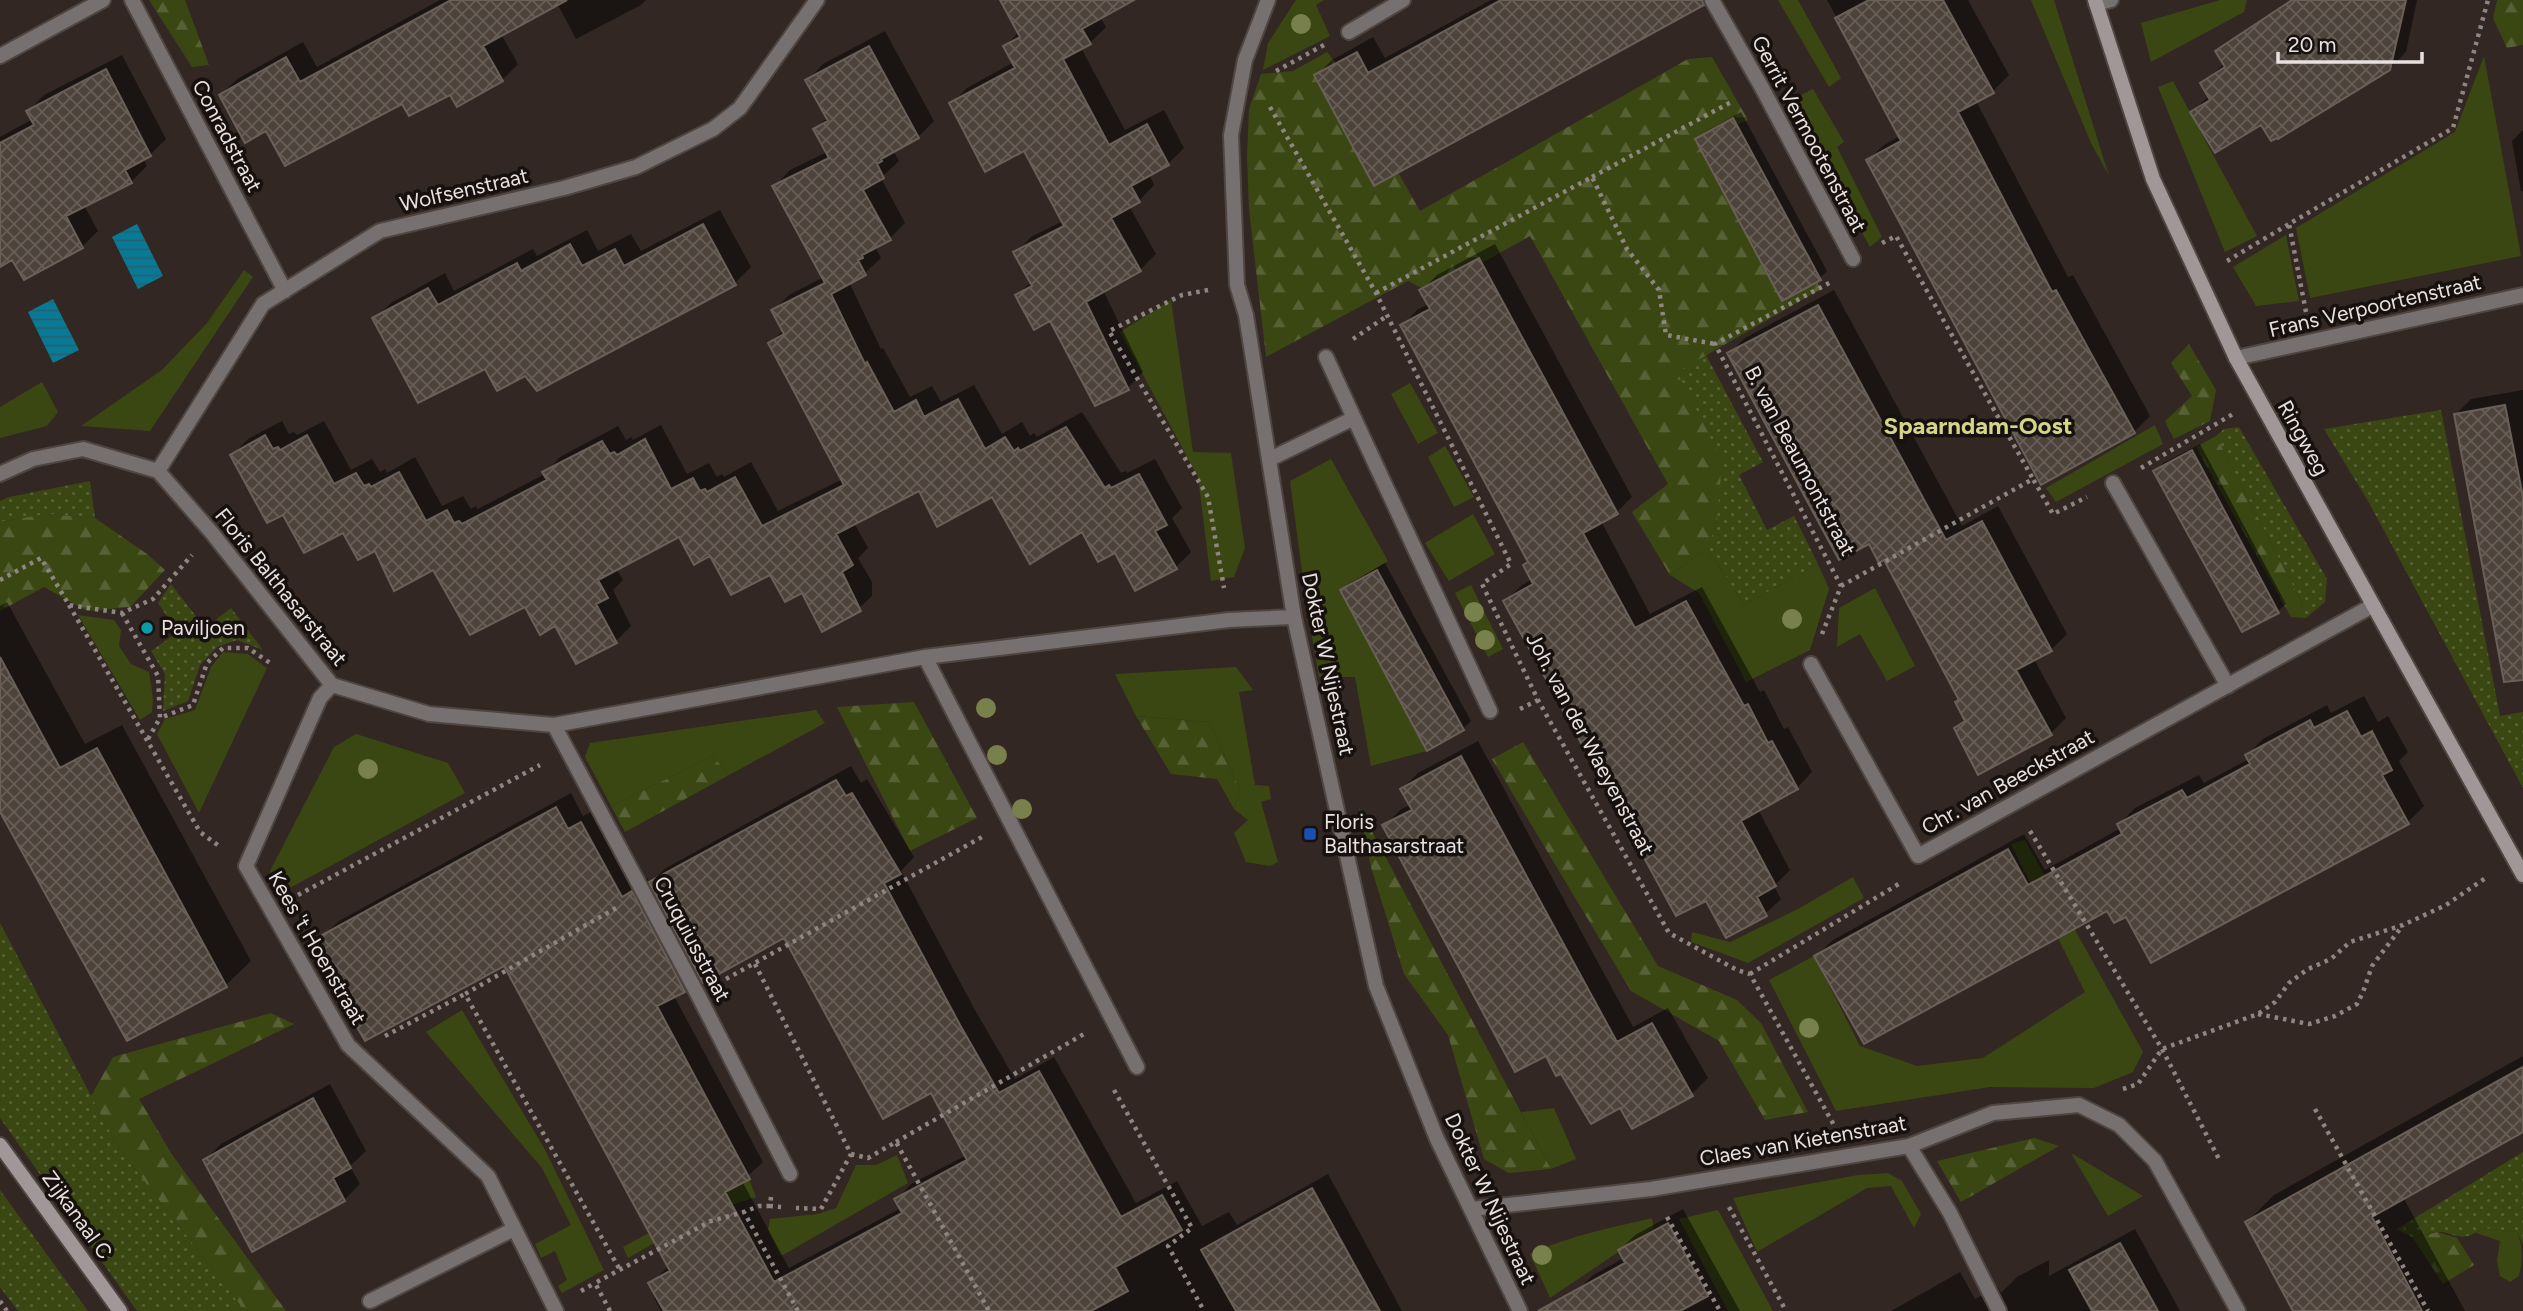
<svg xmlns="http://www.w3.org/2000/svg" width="2523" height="1311" viewBox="0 0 2523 1311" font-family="Figtree,sans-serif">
	<defs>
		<pattern id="grass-dots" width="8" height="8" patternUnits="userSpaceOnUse" patternTransform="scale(1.75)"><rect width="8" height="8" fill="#3b4713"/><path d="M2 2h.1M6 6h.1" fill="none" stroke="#576135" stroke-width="1.8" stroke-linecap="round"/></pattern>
		<pattern id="forest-firs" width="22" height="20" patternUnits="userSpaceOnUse" patternTransform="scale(1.75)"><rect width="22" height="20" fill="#3b4713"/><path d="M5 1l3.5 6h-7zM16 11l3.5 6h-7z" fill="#576135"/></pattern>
		<pattern id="water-rules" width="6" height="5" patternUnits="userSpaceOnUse" patternTransform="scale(1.75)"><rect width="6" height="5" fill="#097a95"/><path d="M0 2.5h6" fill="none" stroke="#246270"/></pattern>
		<pattern id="building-cross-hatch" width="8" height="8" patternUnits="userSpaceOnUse" patternTransform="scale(1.75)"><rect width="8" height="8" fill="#4d433b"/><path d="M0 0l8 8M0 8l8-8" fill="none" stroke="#675e57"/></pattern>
	</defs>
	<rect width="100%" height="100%" fill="#322723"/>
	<path fill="url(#grass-dots)" d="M1706,355L1763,462L1739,475L1767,530L1794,516L1818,564L1744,605L1707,548L1717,522L1677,372Z
		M2441,410L2500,716L2523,712V788L2368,501L2324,429Z
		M2239,427L2327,579L2325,602L2306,618L2291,617L2303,605L2216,436L2224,429Z
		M90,481L95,518L46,514L0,522V501L9,497Z
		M171,584L205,628L231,608L263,650L237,640L217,647L200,665L188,701L163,711L165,674L151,651L178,632L158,603Z
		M0,923L118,1147L245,1311H137L0,1118Z
		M2523,1152V1244L2517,1232L2482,1228C2460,1246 2453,1230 2435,1232C2428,1233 2420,1236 2413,1238L2397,1229Z
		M0,1190L88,1311H18L0,1287Z"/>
	<path fill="url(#forest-firs)" d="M149,0H185L209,65L192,67Z
		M2497,0H2523V45L2507,48L2493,18Z
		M1327,52L1335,62L1420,211L1688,59L1712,57L1748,120L1727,129L1821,289L1677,372L1722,460L1717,522L1707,548L1670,575L1632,512L1668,484L1530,236L1430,292L1408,281L1266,357L1249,209L1247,156L1249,109L1261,74L1293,71Z
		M2189,344L2216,390L2210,421L2174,439L2165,421L2192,396L2171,363Z
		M2216,436L2303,605L2291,617L2196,447Z
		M46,514L95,518L147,554L165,570L130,607L87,611L44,587L0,611V522Z
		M914,702L977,818L910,851L837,707Z
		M1136,716L1209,722L1240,789L1234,809L1217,779L1171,774Z
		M1523,742L1658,966L1737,1000L1761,1023L1808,1112L1765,1120L1719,1041L1631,991L1492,759Z
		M713,756L729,775L625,832L611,806Z
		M1359,807L1551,1169L1509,1173L1484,1159L1448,1035L1404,974L1371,867Z
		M271,1013L294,1024L139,1099L173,1156L286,1311H245L118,1147L91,1096L113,1057Z
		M2034,1138L2059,1146L1961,1202L1937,1161Z
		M2437,1232L2457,1238L2474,1265L2443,1284L2413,1238Z"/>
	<path fill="#3b4713" d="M1296,0H1324L1316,5L1330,36L1263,70L1268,43Z
		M1778,0H1798L1841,78L1829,87Z
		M2031,0H2054L2109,176L2091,143Z
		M2220,0H2247L2244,12L2151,62L2141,23Z
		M2484,56L2521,256L2310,298L2296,228L2455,132Z
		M2173,81L2257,236L2225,252L2158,87Z
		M1813,89L1844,142L1837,147L1882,237L1870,247L1788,102Z
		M2286,235L2299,301L2256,306L2233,267Z
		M244,270L253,277L150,431L81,426L162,370L207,323Z
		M1171,300L1193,452L1231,453L1245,548L1234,577L1211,581L1198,477L1120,332Z
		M42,382L58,412L47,426L0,438V407Z
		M1410,383L1438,433L1418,444L1391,394Z
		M2155,425L2163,444L2056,502L2046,488Z
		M1445,446L1474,497L1454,507L1428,457Z
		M1331,459L1388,561L1340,590L1427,751L1371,766L1355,677H1319L1307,609L1290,481Z
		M1473,514L1495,554L1449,581L1425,543Z
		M1707,548L1744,605L1818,564L1829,589L1810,650L1746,682L1699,593L1670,575Z
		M1471,585L1503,649L1488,657L1455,593Z
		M1875,588L1915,666L1887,681L1860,634L1837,647L1839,608Z
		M78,615L114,620L121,630L119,646L131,664L149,672L153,698L152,712L140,720Z
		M223,652L248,654L267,668L199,813L157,734L165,719L195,710L211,667Z
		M1236,667L1253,690L1239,692L1255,785L1269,786L1271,799L1261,802L1278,862L1270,866L1246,862L1234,833L1248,820L1234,809L1240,789L1209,722L1136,716L1115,674Z
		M816,710L825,723L729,775L713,756L611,806L585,757L590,743Z
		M356,734L448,763L465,793L275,896L270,871L334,747Z
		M2025,840L2143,1052L2133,1072L2094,1088L1990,1087L1836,1111L1769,980L1814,956L1860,1046L1917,1066L1983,1058L2085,992L2011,844Z
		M1853,877L1864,898L1748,963L1691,942L1692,932L1730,942L1798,909Z
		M462,1010L544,1148L604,1270L562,1293L558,1286L567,1280L555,1251L541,1258L535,1244L571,1225L542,1168L426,1032Z
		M1554,1108L1576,1159L1551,1169L1521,1112Z
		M2071,1153L2143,1196L2108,1216Z
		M897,1155L908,1183L781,1256L768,1230L770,1219L818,1214L836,1208L856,1165H876Z
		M1888,1173L1902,1181L1921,1214L1914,1228L1891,1186L1867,1188L1757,1252L1733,1198L1858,1175Z
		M749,1179L756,1197L707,1213L628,1258L623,1247Z
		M1718,1210L1773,1311H1728L1679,1219Z
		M1652,1218L1654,1228L1550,1298L1530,1254C1568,1236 1611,1228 1652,1218Z
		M2482,1228L2517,1232C2523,1247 2523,1259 2519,1276L2510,1282L2500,1276L2497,1261L2500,1241L2476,1233Z"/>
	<path fill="url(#water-rules)" d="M137,224L163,276L138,289L112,237Z
		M53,299L79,350L53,363L28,312Z"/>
	<path fill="#0007" fill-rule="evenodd" d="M440,0H646L641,5L576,39L557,3L501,34L518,64L502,80L451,93L267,129L221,95L237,79L303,42L317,67Z
		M1008,0H1131L1100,17L1106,27L1090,43L1081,48L1125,130L1164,110L1184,148L1168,164L1149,174L1154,185L1139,201L1129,206L1156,254L1140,270L1103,290L1143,372L1128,388L1051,319L1017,295L1032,281L1016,252L1031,237L1063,221L1024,149L951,104L967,88L1014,62L1005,46L1019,32Z
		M1491,0H1687L1375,184L1316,76L1332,60L1373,37L1385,58Z
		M1827,0H1968L2009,75L1993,91L1976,101L2068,277L2073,275L2150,416L2134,432L1868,160L1884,145L1900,136Z
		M2293,0H2417L2406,52L2389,69L2261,122L2192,112L2209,96L2202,84L2225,63L2219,53L2234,38Z
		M885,31L934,121L918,137L893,150L899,161L881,178L905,223L890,238L875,246L881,258L865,273L849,282L881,349L883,348L910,397L932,386L941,402L974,385L1002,434L1022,422L1030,436L1034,433L1037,437L1082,412L1121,473L1126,471L1127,473L1155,459L1182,508L1172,518L1191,552L1175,568L1115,551L1083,530L993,495L920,489L854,523L868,548L858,558L872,582V596L855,612L803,591L771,572L711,554L680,535L616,569L623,580L613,590L631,626L616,641L556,624L525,604L434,567L375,549L344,530L284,512L232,455L248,439L282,421L289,434L294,432L297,435L324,421L351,470L372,459L380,472L385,469L387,473L415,457L442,506L463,496L471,509L476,506L478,509L545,474V473L560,457L618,426L626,440L631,437L633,440L661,425L687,474L709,463L717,477L722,474L724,477L751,462L778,511L843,479L770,343L784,330L773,311L789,295L824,277L775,186L790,170L827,152L815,129L828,117L808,80L823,64Z
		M122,55L166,139L150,155L143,158L147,166L131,182L84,205L98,231L82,247L13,258L0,265V137L33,119L28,111L44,95Z
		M1741,112L1827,271L1820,278L1697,140L1705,132Z
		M2523,130V191H2521L2512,141Z
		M720,210L751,267L735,283L538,388L526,373L486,367L375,319L391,303L445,273L454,291L533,249L537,256L587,230L598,251L631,234L641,251Z
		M1495,244L1632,497L1617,512L1601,521L1650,614L1702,587L1760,692L1764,690L1784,729L1788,727L1812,772L1797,788L1759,811L1790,870L1774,886L1781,899L1765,914L1707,898L1505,601L1521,586L1532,579L1525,565L1530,560L1402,326L1417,310L1429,304L1421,291L1437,275Z
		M1834,290L1962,526L1998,506L2067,634L2051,650L2034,659L2066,718L2051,733L1956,728L1966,718L1961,699L1885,558L1870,542L1729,354L1745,338Z
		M2523,390V663L2456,414L2471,399Z
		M2200,444L2286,604L2278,611L2243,630L2156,471L2163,463Z
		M1385,563L1471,721L1463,729L1342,590L1350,583Z
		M7,602L85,744L122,725L251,961L226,985L128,1038L0,808V606Z
		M2364,696L2378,722L2388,716L2408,752L2399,761L2424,806L2408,822L2127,914L2108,909L1816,956L1833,940L2024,834L2045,870L2121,828L2119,824L2135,808L2199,775L2204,783L2249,759L2247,755L2263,739L2327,705L2331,713Z
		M1478,741L1633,1027L1668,1008L1708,1078L1692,1094L1621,1106L1561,1071L1546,1053L1384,826L1400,810L1411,804L1402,789L1418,773Z
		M851,766L861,783L867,779L914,857L901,871L975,1010L1015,1079L1054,1057L1136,1203L1177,1181L1202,1226L1229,1212L1237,1225L1328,1174L1402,1311H661L654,1298L657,1296L650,1284L669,1266L504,963L313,945L339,921L571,793L583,816L596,809L637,883L647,878L650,883L666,868ZM785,936L932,1091L967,1155L911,1184L897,1199L901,1208L789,1268L742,1181L763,1162L674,996L684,990L700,975Z
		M2523,1056V1131L2403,1197L2465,1311H2296L2247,1222L2274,1195Z
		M330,1084L366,1151L350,1166L360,1184L344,1200L205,1160L221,1144Z
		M1683,1209L1740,1311H1589L1578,1290L1593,1275L1624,1258L1620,1250L1635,1235Z
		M2135,1229L2180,1311H1891L1960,1272L1975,1299L1998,1287L2001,1293L2017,1277L2049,1260V1276Z"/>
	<path fill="url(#building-cross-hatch)" stroke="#6b6058" stroke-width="2" d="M451,0H567L483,46L503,81L457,107L450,95L409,116L402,104L285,166L266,131L245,143L219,95L286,57L300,82Z
		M1000,0H1134L1082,29L1091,44L1063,59L1109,145L1147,124L1169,165L1131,186L1140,202L1111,218L1141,271L1086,302L1129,390L1095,406L1050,321L1034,330L1015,295L1032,286L1013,252L1064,226L1024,151L985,172L949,103L1015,68L1003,46L1020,37Z
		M1501,0H1702L1704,5L1374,186L1314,75L1357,52L1368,73Z
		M1869,0H1943L1994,93L1958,112L2052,292L2056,290L2135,433L2041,485L1866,160L1901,141L1835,18Z
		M2292,0H2406L2390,70L2278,139L2277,138L2271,141L2261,125L2215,153L2190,112L2210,100L2200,83L2225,67L2215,51Z
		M869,46L919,138L881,159L882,161L877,164L884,178L863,190L891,240L862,255L863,258L858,260L866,275L831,294L865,364L867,362L894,412L916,400L924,417L958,399L985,449L1005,437L1014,451L1018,448L1020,451L1066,427L1105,488L1109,485L1111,488L1139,474L1167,525L1155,531L1177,569L1135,591L1115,553L1098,562L1082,532L1030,564L992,497L937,527L919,491L836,534L853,565L842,572L861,611L822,632L802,593L785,602L770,575L731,595L710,556L694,565L679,537L598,580L608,598L596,604L617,643L576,664L555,626L540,635L525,607L470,635L433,570L394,591L375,551L358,560L343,533L304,553L283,515L267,523L230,455L265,435L273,449L278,447L280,450L307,435L334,484L356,473L364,486L369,484L371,487L399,472L426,521L447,510L454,523L459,521L462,524L547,480L542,472L602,441L610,454L614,452L617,455L645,439L671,489L693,478L700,491L705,489L707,492L735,477L762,526L844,485L768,343L784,334L771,310L825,283L772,186L829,158L813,129L828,121L805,80Z
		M106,69L151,156L125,170L132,183L66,216L83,248L24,280L12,260L0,267V143L34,125L26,111Z
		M1733,118L1821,280L1782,301L1695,139Z
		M703,224L736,285L537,391L525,376L497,391L485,369L418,403L372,318L428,288L438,305L517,263L521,271L570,244L582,266L615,249L624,266Z
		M1479,258L1618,514L1583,533L1635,628L1686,601L1744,706L1748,704L1768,743L1772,741L1798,789L1741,821L1776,886L1757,897L1767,916L1726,938L1706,901L1676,916L1503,601L1533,584L1523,565L1528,562L1400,325L1430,309L1419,290Z
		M1818,305L1946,540L1982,521L2052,651L2016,670L2052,735L1978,775L1954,728L1965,721L1955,702L1959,700L1884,560L1879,563L1869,544L1839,560L1727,353Z
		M2505,405L2523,497V680L2504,682L2454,414Z
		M2192,450L2279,613L2242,632L2153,471Z
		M1377,570L1464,730L1427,751L1340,590Z
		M0,657L60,768L97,748L227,987L127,1041L0,812Z
		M2347,711L2361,737L2372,731L2392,770L2382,775L2409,824L2151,963L2126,917L2114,923L2107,911L1864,1044L1814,956L2008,849L2028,885L2122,834L2117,824L2182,790L2187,798L2250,764L2245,755L2310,720L2314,728Z
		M1461,756L1617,1042L1652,1023L1693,1096L1632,1129L1620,1108L1591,1124L1561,1074L1556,1076L1546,1056L1515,1072L1382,825L1412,810L1400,789Z
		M836,780L846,796L852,793L901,874L884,883L960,1025L999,1093L1039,1071L1121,1217L1162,1195L1182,1230L1115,1267L1128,1291L1091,1311H664L648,1283L670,1271L504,966L365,1041L310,945L323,938L322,935L556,807L568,829L581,822L622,897L632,891L685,992L657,1006L750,1179L725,1192L774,1282L902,1213L894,1199L967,1160L931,1093L883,1119L784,938L703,983L649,882Z
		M2523,1067V1132L2372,1217L2422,1311H2293L2245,1222Z
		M313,1098L351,1168L333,1178L345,1201L252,1252L203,1160Z
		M1312,1188L1380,1311H1236L1201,1250Z
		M1668,1223L1708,1296L1680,1311H1538L1625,1263L1618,1250Z
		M2120,1243L2142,1282L2158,1311H2092L2069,1270Z"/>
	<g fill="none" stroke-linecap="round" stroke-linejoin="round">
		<g stroke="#4f4541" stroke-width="18">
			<path id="lane" d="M1349,32L1403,0"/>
		</g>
		<g stroke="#4f4541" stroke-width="18">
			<path id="street" d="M132,0L285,291
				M1268,0L1245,60L1231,135L1237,285L1246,315L1294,617L1376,986L1437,1139L1520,1311
				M1712,0L1761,86L1853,259
				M2096,4L2111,0
				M0,56L103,0
				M1326,357L1354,418
				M2236,358L2523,295
				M1270,459L1354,418L1490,711
				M158,471L263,304L380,231L564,188L636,167L713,129L740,108L817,0
				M0,474L33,459L83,449L158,471L212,533L332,685L429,714L554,725L925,657L1229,620L1294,617
				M2113,483L2228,686
				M925,657L1137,1067
				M1811,664L1918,856L2372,606
				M332,685L320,698L246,866L348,1045L488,1176L556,1311
				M554,725L697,993L790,1174
				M1909,1146L1950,1213L1999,1311
				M1472,1209L1651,1189L1909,1146L1993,1113L2079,1105L2119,1125L2155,1161L2238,1311
				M370,1301L514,1229"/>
		</g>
		<g stroke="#4f4541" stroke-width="18">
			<path id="secondary" d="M2095,0L2153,179L2236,358L2523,875
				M0,1145L120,1311"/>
		</g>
		<path stroke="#8f8683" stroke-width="4.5" stroke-dasharray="3.5 5" stroke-linecap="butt" d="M1276,71L1324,45
			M1270,107L1376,293L1511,564L1482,584L1538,700L1669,933L1737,970L1750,974L1835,1127
			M1592,177L1733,101
			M1882,243L1896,236L2033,479
			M2227,261L2289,224
			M1208,290L1182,295L1109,331L1208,497L1224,588
			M1376,293L1592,177L1627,249L1659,290L1666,335L1715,344
			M2306,312L2289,224L2453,128L2488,0
			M1353,339L1387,316
			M2141,468L2233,414
			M0,580L41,558L69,605L122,613L153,599L192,555
			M1841,586L2033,479L2053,514L2087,497
			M69,605L200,832L219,846
			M122,613L158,676L160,718L193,705L207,663L223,648H248L273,665
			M1822,634L1841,586L1715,344L1831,282
			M1520,709L1538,700
			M148,739L160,718
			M2030,831L2162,1049L2220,1161
			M298,895L540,765
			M616,908L465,994L620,1270
			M755,964L851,1154L821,1209L796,1208
			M1750,974L1902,882
			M726,979L982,837
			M2258,1014L2309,1024L2335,1016L2357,1004L2363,992L2372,966L2403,925
			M385,1036L465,994
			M2123,1089L2138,1084L2162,1049L2258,1014L2275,1002L2289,983L2308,969L2331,959L2350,942L2403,925L2446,905L2487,877
			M1114,1090L1192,1228L1168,1246L1204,1311
			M2315,1109L2428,1311
			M896,1142L1084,1034
			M851,1154L868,1158L896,1142L989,1311
			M771,1197L770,1206L781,1207
			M770,1206H759L744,1212L798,1311
			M1729,1207L1786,1311
			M1667,1217L1720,1311
			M581,1291L595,1283
			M0,1301L7,1311
			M610,1311L595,1283L711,1221L744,1212"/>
		<use href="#lane" stroke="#767070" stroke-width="14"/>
		<use href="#street" stroke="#767070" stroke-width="14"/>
		<use href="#secondary" stroke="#a19798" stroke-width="14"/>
	</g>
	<g fill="#78814b">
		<circle cx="1301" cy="24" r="10"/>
		<circle cx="1474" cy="612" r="10"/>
		<circle cx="1792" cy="619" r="10"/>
		<circle cx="1485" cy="640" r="10"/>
		<circle cx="986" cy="708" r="10"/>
		<circle cx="997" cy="755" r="10"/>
		<circle cx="368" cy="769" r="10"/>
		<circle cx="1022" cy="809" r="10"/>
		<circle cx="1809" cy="1028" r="10"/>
		<circle cx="1542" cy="1255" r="10"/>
	</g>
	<circle fill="#0f9aa8" stroke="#16110f" stroke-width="2.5" cx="147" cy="628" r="7"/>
	<rect fill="#1a4fb4" stroke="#16110f" stroke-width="2.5" x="1303" y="827" width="14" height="14" rx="3.5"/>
	<g text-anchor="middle" stroke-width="7" stroke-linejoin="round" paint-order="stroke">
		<g font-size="21" fill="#e9e1df" stroke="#16110f">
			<text transform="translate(1809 134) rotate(62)" y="7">Gerrit Vermootenstraat</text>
			<text transform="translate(227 136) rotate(62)" y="7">Conradstraat</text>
			<text transform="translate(464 190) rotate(-13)" y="7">Wolfsenstraat</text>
			<text transform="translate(2375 306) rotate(-13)" y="7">Frans Verpoortenstraat</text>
			<text transform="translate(2303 438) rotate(61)" y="7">Ringweg</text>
			<text transform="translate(1800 461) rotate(62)" y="7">B. van Beaumontstraat</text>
			<text transform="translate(281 587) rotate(51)" y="7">Floris Balthasarstraat</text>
			<text transform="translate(1328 664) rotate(78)" y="7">Dokter W Nijestraat</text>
			<text transform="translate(1590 744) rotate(62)" y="7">Joh. van der Waeyenstraat</text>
			<text transform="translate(2008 782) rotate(-29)" y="7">Chr. van Beeckstraat</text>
			<text transform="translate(692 939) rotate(62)" y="7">Cruquiusstraat</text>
			<text transform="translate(317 948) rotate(60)" y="7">Kees 't Hoenstraat</text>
			<text transform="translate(1803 1141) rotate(-10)" y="7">Claes van Kietenstraat</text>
			<text transform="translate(1490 1199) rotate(65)" y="7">Dokter W Nijestraat</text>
			<text transform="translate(77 1215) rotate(54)" y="7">Zijkanaal C</text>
		</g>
		<g font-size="21" fill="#e9e1df" stroke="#16110f" text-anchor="start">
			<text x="161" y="635">Paviljoen</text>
			<text x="1324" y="829">Floris<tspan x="1324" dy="24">Balthasarstraat</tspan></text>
		</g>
		<g font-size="24" font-weight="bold" fill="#d6d587" stroke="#16110f">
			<text x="1978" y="434">Spaarndam-Oost</text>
		</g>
	</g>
	<path d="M2278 52v10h144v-10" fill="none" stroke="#e9e1df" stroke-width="3.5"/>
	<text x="2288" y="52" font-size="21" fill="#e9e1df" stroke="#16110f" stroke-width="5" paint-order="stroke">20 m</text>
</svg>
